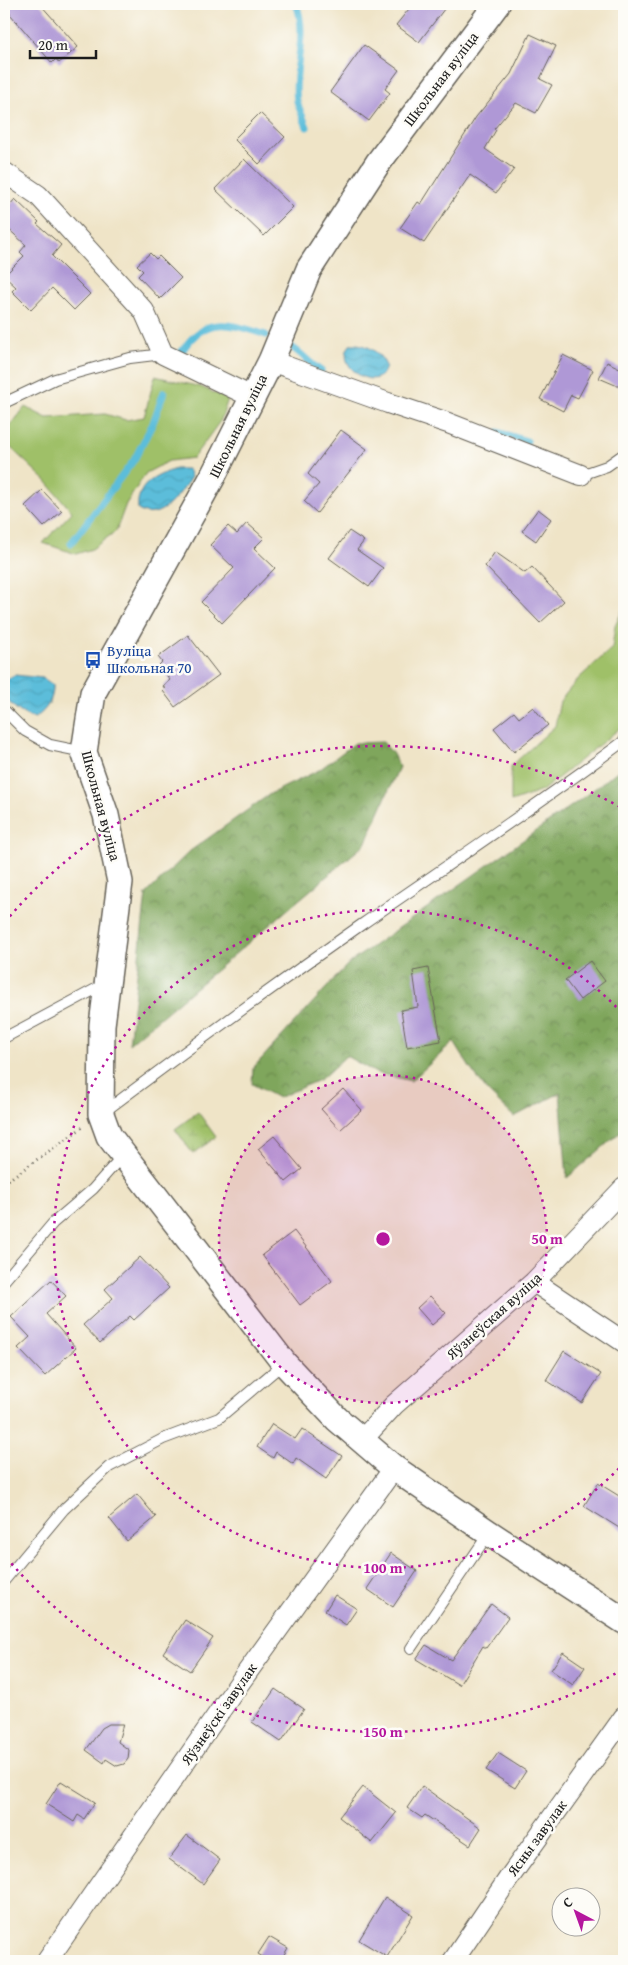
<svg xmlns="http://www.w3.org/2000/svg" width="628" height="1965" viewBox="0 0 628 1965" font-family="'Gentium Book Plus',serif">
	<defs>
		<pattern id="forest-crowns" width="20" height="18" patternUnits="userSpaceOnUse" patternTransform="scale(1.25)"><rect width="20" height="18" fill="#7fa65c"/><path d="M2 6a3 3 0 1 1 6 0M12 15a3 3 0 1 1 6 0" fill="none" stroke="#67864b"/></pattern>
		<pattern id="wetland-marsh" width="20" height="14" patternUnits="userSpaceOnUse" patternTransform="scale(1.25)"><rect width="20" height="14" fill="#9fc068"/><path d="M1 5h8M5 5V1M11 12h8M15 12V8" fill="none" stroke="#88a45a"/></pattern>
		<pattern id="water-waves" width="16" height="10" patternUnits="userSpaceOnUse" patternTransform="scale(1.25)"><rect width="16" height="10" fill="#5bbdda"/><path d="M0 5q4-4 8 0t8 0" fill="none" stroke="#4fa2ba"/></pattern>
	</defs>
	<rect width="100%" height="100%" fill="#fdfcf7"/>
	<filter id="ink" filterUnits="userSpaceOnUse"><feTurbulence type="fractalNoise" baseFrequency=".02" numOctaves="2"/><feDisplacementMap in="SourceGraphic" scale="10" xChannelSelector="R" yChannelSelector="G"/><feConvolveMatrix kernelMatrix="1 2 1 2 8 2 1 2 1" color-interpolation-filters="sRGB"/></filter>
	<filter id="wash" filterUnits="userSpaceOnUse"><feTurbulence type="fractalNoise" baseFrequency=".0096" numOctaves="4" result="noise"/><feDisplacementMap in="SourceGraphic" scale="20" xChannelSelector="R" yChannelSelector="G"/><feGaussianBlur stdDeviation="1.12" result="paint"/><feColorMatrix in="noise" values="0 0 0 0 0 0 0 0 0 0 0 0 0 0 0 0 0 1.4 0 .05"/><feComposite in="paint" operator="in"/></filter>
	<g filter="url(#wash)">
		<rect width="100%" height="100%" fill="#efe4c7"/>
		<path fill="#9fc068" stroke="#5e6e42" d="M155,376L201,387L228,399L221,420L193,458L169,461L146,473L126,504L116,531L92,549L76,554L43,543L72,512L46,481L10,447L8,429L25,407L47,418L105,414L126,420L144,417Z
			M624,607V725L542,791L511,802V766L555,726L560,701L578,679L612,648L615,626Z"/>
		<path fill="url(#forest-crowns)" stroke="#4e613c" d="M383,742L393,754L399,767L365,844L129,1044L146,894L190,851L270,794L319,770L355,743Z
			M624,766V1129L567,1178L560,1093L514,1117L487,1091L470,1068L454,1042L411,1081L376,1073L346,1056L321,1079L278,1098L252,1084L253,1068L349,963L577,802Z"/>
		<path fill="url(#wetland-marsh)" stroke="#5e6e42" d="M198,1112L216,1137L193,1154L175,1129Z"/>
		<path fill="url(#water-waves)" stroke="#3c6c7b" d="M351,344C367,343 380,352 386,366C379,397 331,365 351,344Z
			M175,469H188L191,477C181,493 160,524 138,510C136,484 154,477 175,469Z
			M15,675L43,678L53,685C54,698 47,710 35,718C24,717 11,705 4,697V680Z"/>
		<g fill="none" stroke-linecap="round" stroke-linejoin="round">
			<path stroke="#5bbdda" stroke-width="7" d="M296,4C309,35 292,69 297,101C299,109 304,119 307,127
				M288,345C300,351 309,363 321,371
				M177,359C203,315 223,321 266,335
				M498,432L527,441
				M71,543L134,460L153,423L164,392"/>
		</g>
		<g id="blocks">
			<path fill="#af98d6" d="M4,4H40L78,47L59,63L56,59L52,63L4,7Z
				M413,4H448L419,42L396,25Z
				M530,34L556,46L540,79L552,85L536,113L516,103L494,129L496,130L485,149L514,169L496,193L470,175L424,243L400,228L418,202L421,204L476,117L511,74Z
				M364,45L399,70L385,89L390,93L369,121L330,92Z
				M260,113L285,137L259,164L234,139Z
				M244,159L293,207L264,236L215,189Z
				M15,199L39,222L37,224L61,245L52,256L90,294L74,310L52,288L31,310L12,291L16,287L4,276L24,256L20,252L26,245L4,225V212Z
				M150,253L156,259L159,256L181,278L160,299L138,276L143,271L137,265Z
				M563,355L593,370L578,398L571,395L563,411L540,399Z
				M607,362L624,370V378L620,387L599,378Z
				M341,430L367,449L317,513L304,501L319,484L308,474Z
				M42,490L62,511L44,527L25,506Z
				M538,509L551,519L536,541L522,531Z
				M247,523L264,538L254,548L275,568L222,623L201,602L234,568L210,545L228,526L237,534Z
				M349,531L364,541L357,550L383,568L369,587L329,558Z
				M495,552L525,573L532,567L564,601L540,623L485,566Z
				M188,635L219,675L175,707L163,691L165,689L163,686L170,680L159,665L162,662L158,657Z
				M533,707L548,725L514,752L494,728L514,712L519,718Z
				M590,961L605,981L580,1000L565,980Z
				M428,968L441,1041L407,1047L401,1010L418,1007L413,971Z
				M343,1089L362,1110L340,1130L321,1109Z
				M274,1136L302,1169L286,1182L258,1149Z
				M294,1231L332,1281L300,1305L262,1255Z
				M140,1257L169,1288L134,1320L130,1316L100,1343L83,1325L113,1298L105,1289Z
				M51,1280L66,1296L46,1314L76,1348L45,1376L18,1348L30,1337L11,1317Z
				M430,1296L446,1313L432,1325L417,1308Z
				M564,1351L601,1374L582,1403L546,1380Z
				M272,1424L295,1439L302,1429L342,1456L326,1479L296,1458L293,1464L276,1452L273,1458L257,1447Z
				M598,1483L624,1499V1531L584,1506Z
				M137,1494L156,1517L127,1541L109,1518Z
				M391,1553L417,1571L393,1607L367,1589Z
				M335,1595L357,1609L346,1625L325,1611Z
				M491,1604L508,1617L486,1648L483,1646L459,1685L416,1659L426,1645L451,1660Z
				M185,1620L213,1638L190,1671L163,1653Z
				M563,1652L585,1667L573,1685L551,1670Z
				M275,1689L304,1709L281,1742L252,1722Z
				M109,1724H123L118,1742L129,1750L128,1759L124,1764L117,1766L106,1759L104,1763L86,1750L102,1728Z
				M498,1753L526,1771L515,1788L486,1770Z
				M61,1781L95,1802L84,1819L78,1815L74,1822L46,1804Z
				M422,1786L481,1828L470,1845L425,1815L422,1818L407,1808Z
				M363,1787L396,1813L372,1843L339,1817Z
				M187,1835L220,1860L203,1884L169,1859Z
				M385,1897L413,1915L387,1957L359,1940Z
				M269,1937L288,1948L280,1961H269L258,1954Z"/>
		</g>
	</g>
	<g filter="url(#ink)">
		<use href="#blocks" fill-opacity="0" stroke="#666258" stroke-width="1"/>
		<g fill="none" stroke-linecap="round" stroke-linejoin="round">
			<g stroke="#666258" stroke-width="12">
				<path id="service" d="M4,403L55,379L130,358L163,354
					M581,475L607,466L624,454
					M4,710L25,731L50,745L84,752
					M4,1038L105,984
					M104,1112C189,1048 274,986 361,925C449,864 538,805 624,741
					M4,1281L53,1223L93,1189L123,1155
					M4,1581L64,1509L109,1467L163,1439L219,1418L284,1363
					M411,1648L489,1533"/>
			</g>
			<g stroke="#666258" stroke-width="22">
				<path id="minor" d="M4,172L38,195L144,311L163,354L252,397
					M271,361L388,403L448,423L581,475
					M534,1282L624,1342
					M361,1441L394,1405L534,1282L624,1188
					M47,1961L238,1685L394,1468
					M453,1961L509,1878L624,1717"/>
			</g>
			<g stroke="#666258" stroke-width="28">
				<path id="tertiary" d="M497,4L378,163L309,269L271,361L212,478L93,693L84,752L106,815L120,882L102,1025L101,1114L109,1136L284,1363L337,1419L394,1468L489,1533L624,1621"/>
			</g>
			<path stroke="#666258" stroke-width="3" stroke-dasharray="1 4" stroke-linecap="butt" d="M4,1183L83,1127"/>
			<use href="#service" stroke="#fff" stroke-width="10"/>
			<use href="#minor" stroke="#fff" stroke-width="20"/>
			<use href="#tertiary" stroke="#fff" stroke-width="25"/>
		</g>
	</g>
	<circle cx="383" cy="1239" r="164" fill="#b5179e" fill-opacity=".12"/>
	<g fill="none" stroke="#b5179e" stroke-width="2.5" stroke-dasharray="2.5 5">
		<circle cx="383" cy="1239" r="164"/>
		<path d="M624 1463A329 329 0 1 1 624 1015"/>
		<path d="M622 1670A493 493 0 0 1 5 1556M5 922A493 493 0 0 1 622 808"/>
	</g>
	<defs>
		<g id="bus-bare" transform="scale(1.35)"><path d="M-5-6H5V4H4V6H2V4H-2V6H-4V4H-5ZM-3.5-4V0h7V-4ZM-3.5 1.2v1.5H-2V1.2ZM2 1.2v1.5H3.5V1.2Z" fill="#1a4fb4" stroke="#fdfcf7" stroke-width="2.5" paint-order="stroke"/></g>
	</defs>
	<g fill-rule="evenodd">
		<use href="#bus-bare" x="93" y="660"/>
	</g>
	<g text-anchor="middle" stroke-width="5" stroke-linejoin="round" paint-order="stroke">
		<g font-size="15" fill="#1c1c1c" stroke="#fdfcf7">
			<text transform="translate(441 79) rotate(-53)" y="5">Школьная вуліца</text>
			<text transform="translate(238 426) rotate(-64)" y="5">Школьная вуліца</text>
			<text transform="translate(101 806) rotate(75)" y="5">Школьная вуліца</text>
			<text transform="translate(494 1316) rotate(-42)" y="5">Яўзнеўская вуліца</text>
			<text transform="translate(219 1714) rotate(-55)" y="5">Яўзнеўскі завулак</text>
			<text transform="translate(537 1838) rotate(-54)" y="5">Ясны завулак</text>
		</g>
		<g font-size="15" fill="#164399" stroke="#fdfcf7" text-anchor="start">
			<text x="107" y="656">Вуліца<tspan x="107" dy="17">Школьная 70</tspan></text>
		</g>
	</g>
	<circle cx="383" cy="1239" r="8" fill="#b5179e" stroke="#fdfcf7" stroke-width="2.5"/>
	<g font-size="15" text-anchor="middle" font-weight="bold" fill="#b5179e" stroke="#fdfcf7" stroke-width="5" stroke-linejoin="round" paint-order="stroke">
		<text x="547" y="1244">50 m</text>
		<text x="383" y="1573">100 m</text>
		<text x="383" y="1737">150 m</text>
	</g>
	<rect width="628" height="1965" fill="none" stroke="#fdfcf7" stroke-width="20"/>
	<g transform="translate(576 1912) rotate(319)"><circle r="24" fill="#fdfcf7" stroke="#a3a29f"/>
	<path d="M0-4L9 19L0 12L-9 19Z" fill="#b5179e"/>
	<text y="-8" font-size="14" font-weight="bold" text-anchor="middle" fill="#1c1c1c">С</text>
	</g>
	<path d="M30 50v8h66v-8" fill="none" stroke="#1c1c1c" stroke-width="2.5"/>
	<text x="38" y="50" font-size="15" fill="#1c1c1c" stroke="#fdfcf7" stroke-width="4" paint-order="stroke">20 m</text>
</svg>
